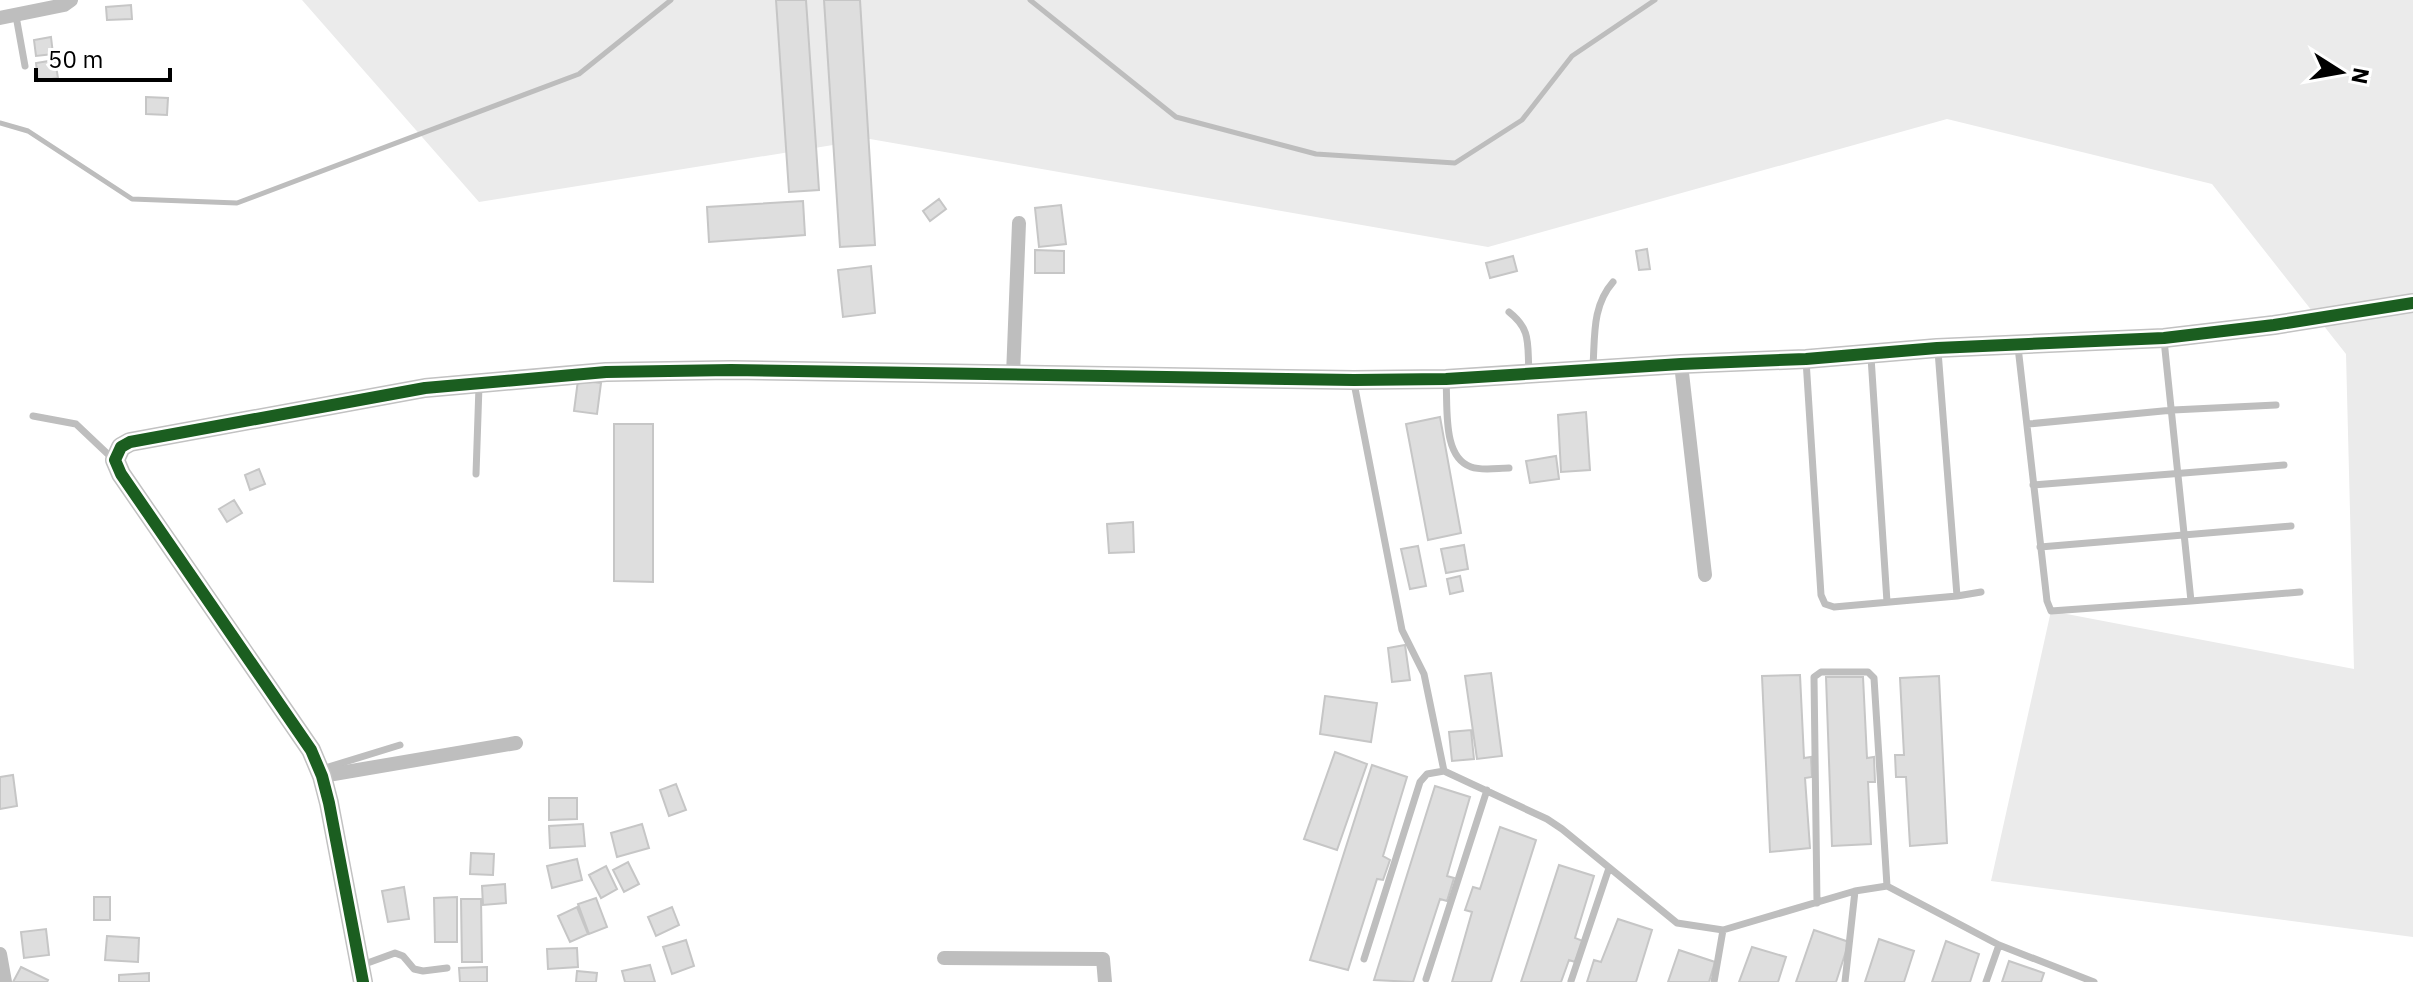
<svg xmlns="http://www.w3.org/2000/svg" width="2413" height="982" viewBox="0 0 2413 982" font-family="'IBM Plex Sans',sans-serif">
	<rect width="100%" height="100%" fill="#fff"/>
	<path fill="#ebebeb" d="M302,0H2413V937L1991,881L2051,611L2354,669L2346,354L2212,184L1947,119L1488,247L870,139L479,202Z"/>
	<g fill="none" stroke-linecap="round" stroke-linejoin="round">
		<path stroke="#bdbdbd" stroke-width="5" d="M1030,0L1176,117L1316,154L1455,163L1522,120L1572,56L1655,0
			M0,123L28,131L132,199L237,203L579,74L671,0"/>
	</g>
	<path fill="#dedede" stroke="#c6c6c6" stroke-width="2" d="M776,0H806L819,190L789,192Z
		M824,0H860L875,245L840,247Z
		M131,5L132,19L107,20L106,7Z
		M51,37L53,54L36,56L34,40Z
		M55,60L58,78L38,81L36,63Z
		M146,97L168,98L167,115L146,114Z
		M939,199L946,209L930,221L923,211Z
		M803,201L805,235L709,242L707,207Z
		M1061,205L1066,244L1039,247L1035,208Z
		M1647,249L1650,269L1639,270L1636,251Z
		M1035,250L1064,251V273H1035Z
		M1513,256L1517,271L1490,278L1486,263Z
		M871,266L875,313L843,317L838,270Z
		M578,380L601,383L597,414L574,411Z
		M1586,412L1590,470L1561,472L1558,415Z
		M1440,417L1461,533L1428,540L1406,424Z
		M614,424H653V582L614,581Z
		M1556,456L1559,479L1530,483L1526,461Z
		M259,469L265,484L250,490L245,475Z
		M234,500L242,513L227,522L219,509Z
		M1133,522L1134,552L1109,553L1107,524Z
		M1464,545L1468,569L1446,573L1441,549Z
		M1418,546L1426,586L1410,589L1401,549Z
		M1460,576L1463,591L1450,594L1447,579Z
		M1405,645L1410,680L1392,682L1388,648Z
		M1491,673L1502,756L1477,759L1465,676Z
		M1800,675L1804,758L1811,757L1812,777L1805,778L1810,848L1770,852L1762,676Z
		M1939,676L1947,843L1910,846L1906,777H1896L1895,755H1904L1900,678Z
		M1826,677H1863L1867,758L1874,757L1875,782H1868L1871,844L1832,846Z
		M1325,696L1377,703L1371,742L1320,734Z
		M1471,730L1474,759L1452,761L1449,732Z
		M1335,752L1367,764L1337,850L1304,839Z
		M1372,765L1407,777L1383,856L1390,860L1383,880L1377,879L1348,970L1310,960Z
		M13,775L17,806L0,809V777Z
		M676,784L686,810L669,816L660,790Z
		M1435,786L1470,797L1447,876L1454,878L1447,901L1440,899L1413,982L1374,980Z
		M549,798H577V819L549,820Z
		M583,824L585,846L550,848L549,826Z
		M642,824L649,848L617,857L611,833Z
		M1500,827L1536,840L1491,982H1452L1472,912L1465,910L1473,887L1480,889Z
		M471,853L494,854L493,875L470,874Z
		M577,859L582,880L552,888L547,866Z
		M628,862L639,884L624,892L613,870Z
		M1559,865L1594,876L1575,938L1583,941L1575,962L1569,960L1561,982H1521Z
		M606,866L617,889L601,898L589,875Z
		M505,884L506,903L483,905L482,886Z
		M404,887L409,919L388,922L382,891Z
		M94,897H110V920H94Z
		M457,897V942H435L434,898Z
		M596,898L607,927L589,934L578,904Z
		M461,899H481L482,962H462Z
		M577,907L588,934L570,942L558,916Z
		M672,907L679,925L656,936L648,917Z
		M1618,919L1652,930L1636,982H1587L1594,960L1601,962Z
		M46,929L49,955L24,958L21,932Z
		M1814,930L1849,942L1836,982H1796Z
		M107,936L139,938L138,962L105,960Z
		M1879,939L1914,951L1904,982H1865Z
		M686,940L694,966L672,974L663,947Z
		M1946,941L1979,954L1970,982H1932Z
		M1752,947L1786,957L1778,982H1739Z
		M577,948L578,967L548,969L547,949Z
		M1679,950L1715,962L1709,982H1668Z
		M2009,961L2044,973L2041,982H2002Z
		M650,965L655,982H625L622,971Z
		M21,967L48,980L47,982H13Z
		M487,967V982H460L459,968Z
		M577,971L597,973L596,982H576Z
		M149,973V982H119V975Z"/>
	<g fill="none" stroke-linecap="round" stroke-linejoin="round">
		<path stroke="#bebebe" stroke-width="7" d="M16,16L25,66
			M1509,312C1532,330 1527,344 1529,372
			M2164,340L2191,601L2300,592
			M2018,347L2047,601L2051,611L2191,601
			M1938,351L1957,596L1981,592
			M1871,357L1887,602
			M1806,360L1821,595L1825,604L1834,607L1957,596
			M1593,366C1595,336 1592,306 1613,282
			M1446,382C1448,407 1442,457 1471,467C1482,471 1498,468 1509,468
			M1354,383L1402,630L1424,674L1444,771L1547,819L1562,829L1677,923L1723,930L1855,891L1887,886L1999,945L2094,982
			M33,416L76,424L113,459
			M2028,424L2173,410L2276,405
			M476,474L479,386
			M2033,485L2284,465
			M2040,547L2291,526
			M322,769L400,745
			M1817,903L1814,677L1821,672H1868L1874,678L1887,886
			M1364,959L1420,782L1427,774L1444,771
			M362,965L395,953L403,956L414,969L423,971L447,968
			M1426,979L1487,790
			M1571,981L1609,868
			M1714,982L1723,930
			M1845,982L1855,891
			M1986,982L1999,945"/>
		<path stroke="#bebebe" stroke-width="14" d="M0,18L64,5L71,0
			M1681,364L1705,575
			M1013,375L1019,223
			M322,776L516,743
			M0,954L5,982
			M944,958L1103,959L1105,982"/>
		<path stroke="#c2c2c2" stroke-width="20" d="M363,982L329,803L322,776L311,750L121,474L115,460L121,447L130,442L425,388L606,372L731,370L1354,380L1446,379L1681,364L1806,359L1937,348L2164,338L2274,325L2413,303"/>
		<g stroke="#fff" stroke-width="17">
			<path id="cycleway" d="M363,982L329,803L322,776L311,750L121,474L115,460L121,447L130,442L425,388L606,372L731,370L1354,380L1446,379L1681,364L1806,359L1937,348L2164,338L2274,325L2413,303"/>
		</g>
		<use href="#cycleway" stroke="#1b5e20" stroke-width="12"/>
	</g>
	<g transform="translate(2341 72) rotate(101)" stroke="#ffffff" stroke-width="6" paint-order="stroke">
	<path d="M0-6L14 30L0 20L-14 30Z" fill="#000000"/>
	<text y="-12" font-size="22" font-weight="bold" text-anchor="middle" fill="#000000">N</text>
	</g>
	<path d="M36 68v12h134v-12" fill="none" stroke="#000000" stroke-width="4"/>
	<text x="48" y="68" font-size="24" fill="#000000" stroke="#ffffff" stroke-width="6" paint-order="stroke">50 m</text>
</svg>
